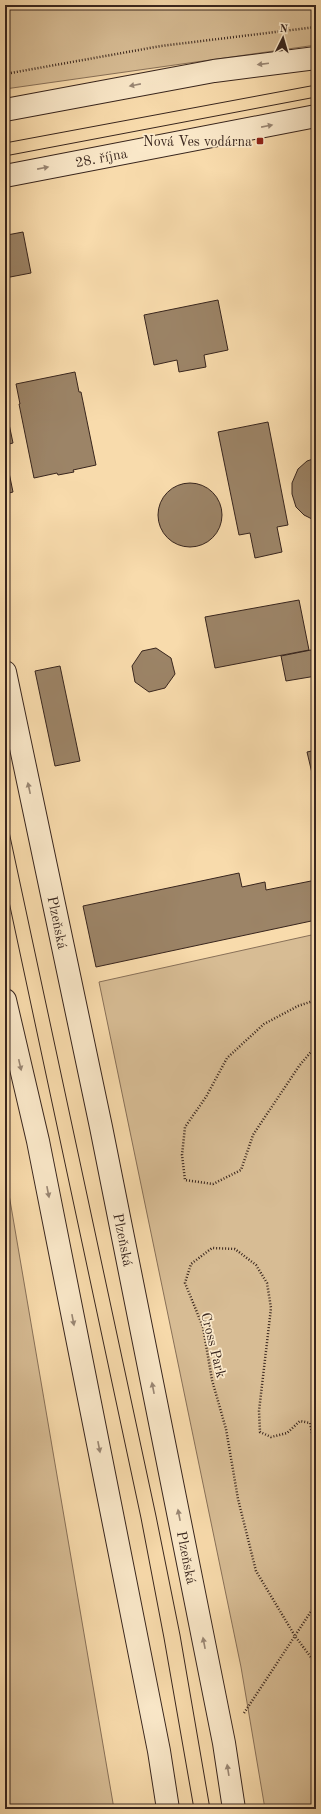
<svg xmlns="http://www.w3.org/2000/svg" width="321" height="1814" viewBox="0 0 321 1814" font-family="'Old Standard TT',serif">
	<rect width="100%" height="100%" fill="#f8dbac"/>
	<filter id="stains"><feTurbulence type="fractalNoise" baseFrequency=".005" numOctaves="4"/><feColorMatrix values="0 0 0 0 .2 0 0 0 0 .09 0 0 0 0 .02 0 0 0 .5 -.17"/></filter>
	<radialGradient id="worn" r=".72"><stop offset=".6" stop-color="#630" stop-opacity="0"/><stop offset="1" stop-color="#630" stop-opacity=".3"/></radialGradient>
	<path fill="#d7bc94" stroke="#887058" d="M5,5H316V45L5,89Z
		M316,934V1809H265L241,1667L99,982Z
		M5,1171L114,1809H5Z"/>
	<path fill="#9c8467" stroke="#38251d" d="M5,228L7,235L23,232L31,273L5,278Z
		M218,300L228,350L204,355L206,367L179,372L177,360L154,365L144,315Z
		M75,372L79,392H81L96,465L73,470L74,472L58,475L57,473L34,478L19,404H20L16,384Z
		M5,406L9,424L5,425Z
		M268,422L288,525L277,527L282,552L255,558L250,533L239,535L218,432Z
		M9,424L13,443L5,445V425Z
		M5,453L13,492L5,494Z
		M316,458V521L304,515L296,507L292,494V483L298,469L307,461Z
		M158 515a32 32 0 1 1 64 0a32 32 0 1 1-64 0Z
		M299,600L309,650L215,668L205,617Z
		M156,648L171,658L175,674L165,688L149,692L135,682L132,666L142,651Z
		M316,649V676L286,681L281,656Z
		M60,666L80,761L55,766L35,671Z
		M316,750V790L307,752Z
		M239,873L242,887L265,882L266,890L316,880V920L96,967L83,906Z"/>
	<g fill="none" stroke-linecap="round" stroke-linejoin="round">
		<g stroke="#38251d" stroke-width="24">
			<g id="secondary">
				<path d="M5,110L214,71L316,58"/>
				<path id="s1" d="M5,176L316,116"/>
				<path id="s2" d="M5,672L101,1127L224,1743L234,1809"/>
				<path d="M5,1000L38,1141L159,1751L168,1809"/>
			</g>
		</g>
		<path stroke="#38251d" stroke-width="2.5" stroke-dasharray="1 2" stroke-linecap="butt" d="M5,74L161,46L316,27
			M316,1000L298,1006L264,1024L227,1058L206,1097L185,1127L182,1155L185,1180L213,1184L241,1170L253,1135L299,1066L316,1046
			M316,1444L313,1439L310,1423L300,1421L287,1433L271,1437L260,1432L259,1411L271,1308L267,1283L256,1265L235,1249L212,1248L191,1264L185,1283L203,1327L212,1380L226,1429L238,1499L256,1571L295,1636L316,1664
			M244,1713L316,1604
			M313,1809L316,1784"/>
		<use href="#secondary" stroke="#fae8c9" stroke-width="22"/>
		<path stroke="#38251d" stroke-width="1" d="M5,143L316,85
			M5,156L316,97
			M5,813L156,1516L180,1635L210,1809
			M5,883L141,1518L164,1638L194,1809"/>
	</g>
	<defs><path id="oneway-solid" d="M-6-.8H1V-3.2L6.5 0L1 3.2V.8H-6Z"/></defs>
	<g fill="#998673">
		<use href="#oneway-solid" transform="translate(263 64) rotate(173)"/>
		<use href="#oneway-solid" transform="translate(135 85) rotate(169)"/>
		<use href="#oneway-solid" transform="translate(267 126) rotate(-11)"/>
		<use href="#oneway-solid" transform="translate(43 168) rotate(-11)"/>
		<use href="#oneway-solid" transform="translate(29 788) rotate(-102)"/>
		<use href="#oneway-solid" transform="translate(20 1065) rotate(77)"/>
		<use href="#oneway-solid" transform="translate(48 1192) rotate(79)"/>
		<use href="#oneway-solid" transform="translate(73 1320) rotate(79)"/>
		<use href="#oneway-solid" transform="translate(153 1388) rotate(-101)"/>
		<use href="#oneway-solid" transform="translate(99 1447) rotate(79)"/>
		<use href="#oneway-solid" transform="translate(179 1515) rotate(-101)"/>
		<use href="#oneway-solid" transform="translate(204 1643) rotate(-101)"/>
		<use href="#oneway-solid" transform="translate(228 1770) rotate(-99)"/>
	</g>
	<rect fill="#8f2418" stroke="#fae8c9" stroke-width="1.5" x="256" y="137" width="8" height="8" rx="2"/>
	<g text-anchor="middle" stroke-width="3.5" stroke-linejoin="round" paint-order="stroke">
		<g font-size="14" fill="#38251d" stroke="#fae8c9" text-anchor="end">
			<text x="252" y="146">Nová Ves vodárna</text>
		</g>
		<g font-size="14" fill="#38251d" stroke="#fae8c9">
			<text dy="5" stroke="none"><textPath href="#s1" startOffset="98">28. října</textPath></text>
			<text dy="5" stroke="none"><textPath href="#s2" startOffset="256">Plzeňská</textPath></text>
			<text dy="5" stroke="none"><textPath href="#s2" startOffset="580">Plzeňská</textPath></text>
			<text transform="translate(214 1345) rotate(76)" y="5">Cross Park</text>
			<text dy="5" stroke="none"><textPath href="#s2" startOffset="904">Plzeňská</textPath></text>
		</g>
	</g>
	<rect width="321" height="1814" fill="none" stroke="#f8dbac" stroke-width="20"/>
	<rect x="6" y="6" width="309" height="1802" fill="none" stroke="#38251d" stroke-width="2"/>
	<rect x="10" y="10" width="301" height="1794" fill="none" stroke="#38251d"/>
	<g transform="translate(283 38) rotate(5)" stroke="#fae8c9" stroke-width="3" paint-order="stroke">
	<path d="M0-3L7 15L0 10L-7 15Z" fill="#38251d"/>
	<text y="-6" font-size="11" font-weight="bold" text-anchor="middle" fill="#38251d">N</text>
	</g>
	<rect width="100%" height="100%" filter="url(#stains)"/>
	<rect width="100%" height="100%" fill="url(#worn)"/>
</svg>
